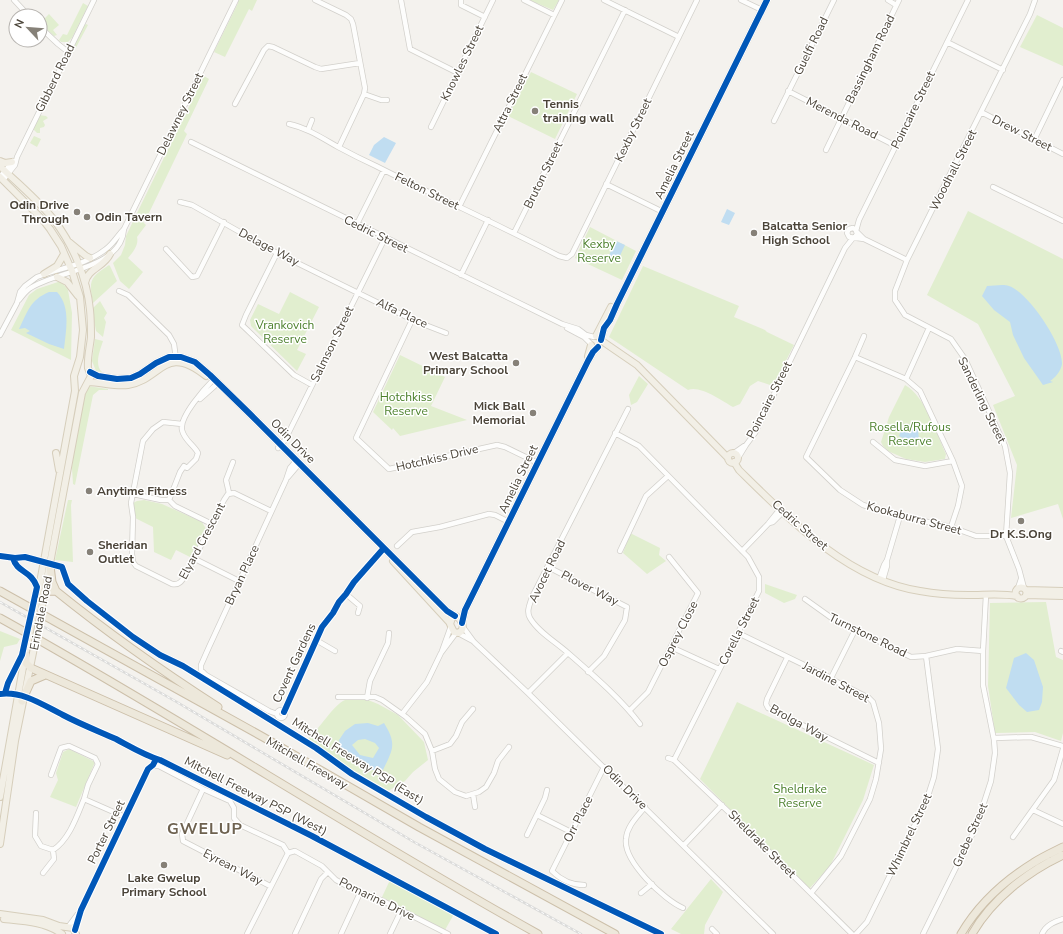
<svg xmlns="http://www.w3.org/2000/svg" width="1063" height="934" viewBox="0 0 1063 934" font-family="'Nunito Sans',sans-serif">
	<rect width="100%" height="100%" fill="#f4f2ee"/>
	<path fill="#e1eecf" d="M237,0H257L252,11L249,9L225,57L214,52L238,3L236,2Z
		M529,0H559L553,10Z
		M83,3L88,6L72,38L68,42H61L59,40L63,34L67,35Z
		M49,14L59,25L53,30L57,35L54,36L40,23V18L44,19Z
		M1037,15L1063,28V66L1020,47Z
		M86,24L88,25L73,53L70,51L83,26Z
		M531,72L577,94L555,139L508,116Z
		M204,76L209,79L184,131L187,134L148,215L145,218L143,222L146,225L137,237C139,245 133,252 128,258L143,272L129,289L120,281L113,263L121,255L125,245L126,236L138,211Z
		M39,115L46,116L48,118L43,121L45,125L44,127L40,128V133H37L33,129Z
		M34,136L41,139L37,147L30,143Z
		M968,211L1063,259V519L1058,504L1011,518L1017,465L993,405L1015,396L978,324L927,295Z
		M590,227L636,251L622,280L575,258Z
		M109,265L110,266L117,281L93,303C89,281 89,278 109,265Z
		M643,266L739,306L734,317L765,330L767,332L794,345L773,386L758,381L750,386L740,404L733,407C722,401 700,385 688,390L609,337Z
		M61,281L68,290L72,313L71,360L11,330L29,295L37,289Z
		M290,292L319,307L297,350L306,354L297,371L251,326L250,320L258,304L279,314Z
		M100,301L107,313L104,318L106,322L103,337L96,331L92,309Z
		M95,339L103,341C100,350 94,365 102,372H101L96,371L92,361Z
		M400,355L445,377L431,406L467,420L400,436L393,428L392,430L373,412Z
		M639,376L648,384L637,402L631,405L629,395Z
		M905,385C926,397 936,433 946,454L945,459L925,462L906,459L888,451L883,446L881,442L889,417Z
		M88,386L108,389V390H99L93,395L75,485L73,484L72,468L73,454L85,391Z
		M68,500H72L71,505L73,562L55,560Z
		M144,500L162,504L202,522L206,529L205,532L192,558L176,550L171,560L154,552L153,527L133,517V503L137,501Z
		M630,533L660,548L659,555L666,561L647,574L623,553Z
		M765,584L797,595L795,599L784,603L765,593Z
		M1046,602L1056,657L1063,660V733L1061,741L1035,732L995,733L988,686L990,603Z
		M0,631L20,639L17,644L4,647L0,661Z
		M354,699L368,700L378,704L398,715L424,742L428,760L413,772L405,781L383,794C354,780 331,762 307,740C318,731 334,704 345,700C347,699 351,699 354,699Z
		M737,702L874,765L863,800L830,866L809,889L700,779Z
		M69,749L95,762L76,807L50,797L58,780L56,773L63,752Z
		M711,879L723,892L705,925L704,934H681L671,929Z
		M390,880L454,914L445,930L382,897Z"/>
	<path fill="#c0ddf1" fill-rule="evenodd" d="M384,137L396,143L385,163L369,155L374,145Z
		M727,209L735,213L729,225L721,222Z
		M616,241L625,245L618,260L609,255Z
		M987,286C994,286 1003,284 1009,286C1028,292 1063,344 1062,364C1061,371 1055,378 1050,381L1053,382L1043,385L1024,358L1013,335L1010,322L994,310L982,296Z
		M49,292H57C71,307 66,330 64,349L49,344L26,333L30,331L25,328L19,329C28,311 30,300 49,292Z
		M911,424L918,429L919,440L909,441L899,436L903,427Z
		M1026,653L1034,660L1043,687L1042,702L1039,710L1027,712L1019,705L1006,688L1014,658Z
		M368,723L378,726L384,723C397,744 393,749 383,770H369L341,754L339,740L345,731L355,724ZM365,739L375,743L379,748L373,758L360,755L352,745L358,740Z"/>
	<g fill="none" stroke-linecap="round" stroke-linejoin="round">
		<g stroke="#d2d0cb" stroke-width="6">
			<path id="minor" d="M14,0L29,16
				M315,0L346,15L351,19L353,24L365,88L364,94L339,147
				M401,0L410,49L458,73
				M461,0V5L485,17
				M524,0L554,15
				M604,0L679,37
				M741,0L762,10
				M888,0L896,5
				M40,27L58,44L68,52
				M947,42L1003,70
				M788,91L896,146
				M364,94L381,100H387
				M235,104L264,50L268,46L273,47L315,67L321,69L360,63
				M981,112L1063,154
				M774,121L834,0
				M289,124C307,128 322,138 338,147C351,154 363,160 376,166C437,197 499,225 559,256L567,258L572,254L697,0
				M431,127L493,0
				M308,130L312,120
				M1034,140L1063,80
				M191,142L562,324L578,329L586,335L594,337
				M826,150L899,0
				M0,177L13,161
				M3,180L15,165L17,157L94,0
				M606,184L663,212
				M993,187L1063,221
				M180,202L192,205L277,253L415,321L446,333
				M459,207L562,0
				M357,224L384,170
				M856,231L859,220L968,0
				M857,232L864,239L907,260
				M514,233L625,10
				M855,237L857,234L856,230L853,228L849,229L847,233L849,237L864,239
				M166,249L192,277L197,276L224,222
				M277,253L246,315L242,325L294,375L312,385
				M461,275L488,220
				M119,291L128,295L169,335L174,344L176,359
				M19,300C22,296 25,292 29,289C56,270 121,270 124,229
				M412,320L356,438L389,469L497,445L505,447L538,463
				M567,328L584,337L590,343
				M0,335L17,303L20,292L25,286L37,277C60,268 86,265 106,249C113,244 118,235 124,229L236,0
				M864,336L855,357L806,457L840,490L863,505L900,516L951,527L976,536H1006
				M855,357L906,379L920,391L953,461L962,486L958,506L951,527
				M906,379L929,328
				M200,399L218,383
				M628,409L532,597C530,604 526,611 530,618C538,632 556,642 568,653C593,675 620,698 640,724
				M182,424L163,422L153,429L143,441L131,503L133,517L132,554L133,562L136,566L172,584C180,586 183,579 187,573L224,500L228,494L234,493L271,511
				M615,433L639,446L748,557L759,577V591L674,760
				M873,442L895,460L925,466L953,461
				M278,448L285,440L385,238
				M734,453L744,446
				M738,458L746,445L755,433L845,248L853,238
				M288,477L299,464
				M229,493L226,480L233,462
				M133,494L161,500H169L175,506L212,524
				M169,500L180,472L184,466L187,468L196,459L198,453C194,445 184,440 182,430C179,417 205,388 214,379
				M769,523L773,522L783,512
				M397,546L412,532L440,527L489,514L495,515L509,522
				M620,551L646,496L668,476
				M742,551L768,524L780,509
				M195,558L197,560L239,581
				M548,567L627,607L625,620L604,656L588,672
				M879,579L884,565L887,560L900,516
				M883,580L887,566V560
				M1018,588L1021,579
				M1024,588L1019,569L1006,536L1010,473L1005,446L965,359L951,339L905,315L895,300V291L907,260L1030,14L1035,0
				M346,594L360,606L358,613
				M805,599L833,619L911,657L926,656L957,649L983,651
				M463,627L474,642L528,693L773,934
				M458,633L473,641
				M738,633L831,678L833,680L869,698L873,702L879,723L881,749L876,779L870,799L841,856L811,893
				M316,640L335,651
				M671,647L719,669
				M442,651L451,626
				M1061,651L1063,652
				M787,658L767,699L766,704L768,708L879,763
				M831,678L855,630
				M528,693L568,653
				M338,697H375L382,700L406,717L425,734L432,751L435,769L439,779L455,792L466,796L479,792L486,787L494,773L498,761L509,747
				M367,698L370,681L388,643L389,633
				M630,710L648,692L698,593L669,557
				M277 714a4 4 0 1 1 8 0a4 4 0 1 1-8 0Z
				M284,712L322,627L333,613L339,602L346,594L354,582L384,548
				M277,714L269,711L206,675L201,670V665L209,647L286,480L290,468L296,461
				M402,714L427,682L441,653L456,633
				M994,738L1031,737L1063,746
				M432,751L450,744L456,736L462,722L473,709
				M668,758L674,760L734,817L852,934
				M51,775L61,748L69,746L95,758L98,764L88,785L84,799
				M203,789L182,834L183,841L270,886
				M473,794L475,807
				M645,807C637,817 627,826 626,839C623,861 664,900 683,908
				M1033,810L1063,824
				M36,813L35,836L41,846L53,850C69,840 77,816 84,799L125,817
				M537,815L571,832
				M527,835L545,798L547,790
				M1013,837L1054,780L1063,749
				M684,845L722,805
				M288,853L295,851L322,866L336,880L360,893L381,900L448,934
				M43,873L54,859L53,850
				M584,885C572,885 561,880 552,871L604,767
				M641,893L652,884
				M68,927L77,915
				M712,929L717,934
				M75,930L81,910L148,769L151,766H159L203,789L230,801L234,808V818L240,825L283,845L288,853
				M247,934L288,853
				M295,934L321,879L327,873
				M341,934L360,893
				M390,934L401,911
				M856,934L867,922L926,802L934,777L938,749L926,656
				M923,934L976,827L991,781L995,753L994,740L983,685V651L986,595
				M1042,934C1046,925 1054,922 1063,919"/>
		</g>
		<g stroke="#d6cebb" stroke-width="8">
			<path id="major" d="M0,161L5,163L12,162
				M0,166C18,184 38,200 54,220C73,245 87,278 90,310C91,319 91,328 91,337C90,347 87,358 88,368C89,371 90,373 91,376L82,393L42,606
				M0,177L43,220L50,229L61,246L72,271L80,297L83,330L80,357L74,376L75,391L37,599
				M69,242L86,256L90,258
				M44,274L57,266L64,254
				M57,277L67,282L78,296
				M85,283C87,269 104,267 110,254
				M596,336L611,307
				M601,340L604,328L610,320L617,304L767,0
				M602,341L637,365L728,458
				M588,356L591,345
				M90,372L98,376L117,379L131,378L140,374L156,363L169,357H181L195,362L210,375L250,414L447,611L455,616
				M88,382C101,382 115,387 128,385C163,379 164,343 206,376
				M56,453L59,470
				M728 458a5 5 0 1 1 10 0a5 5 0 1 1-10 0Z
				M734,462L739,470C789,519 848,580 920,591C936,594 952,595 968,595C985,595 1001,593 1017,596
				M393,561L450,623
				M1015.5 593a5.5 5.5 0 1 1 11 0a5.5 5.5 0 1 1-11 0Z
				M1026,590L1063,591
				M1026,595L1063,596
				M456,616C462,620 466,628 459,633L454,632L450,624L452,618Z
				M462,623L465,610L588,361L593,352L598,347
				M0,797L27,645
				M0,844L15,741L34,648
				M0,914L43,920L59,926L73,928L76,934
				M4,919C24,921 46,922 62,934"/>
		</g>
		<g stroke="#ccbfa9" stroke-width="9">
			<path id="highway" d="M50,566L52,582L56,591C108,633 162,671 218,707
				M0,591L263,737L419,827L615,934
				M37,600C42,591 47,591 56,591
				M0,618C182,719 356,833 538,934
				M26,655V663L31,668L227,755
				M22,701L31,681L45,675
				M961,934C978,905 1004,881 1033,863C1042,857 1053,852 1063,847
				M972,934C992,899 1027,872 1063,855"/>
		</g>
		<use href="#minor" stroke="#fdfdfc" stroke-width="4.5"/>
		<use href="#major" stroke="#f2efe6" stroke-width="6"/>
		<use href="#highway" stroke="#ede8db" stroke-width="7"/>
		<g stroke="#dbdbda" stroke-width="2.5">
			<path id="rail" d="M0,602L175,701L414,842L581,934"/>
		</g>
		<use href="#rail" stroke="#fff" stroke-width="1" stroke-dasharray="3" stroke-linecap="butt"/>
		<g stroke="#d6cebb" stroke-width="8" stroke-linecap="butt">
			<path id="major-bridge" d="M27,645L36,603
				M34,648L42,606"/>
		</g>
		<use href="#major-bridge" stroke="#f2efe6" stroke-width="6"/>
		<g stroke="#fff" stroke-width="8">
			<path id="cycleway" d="M601,340L604,328L610,320L617,304L767,0
				M90,372L98,376L117,379L131,378L140,374L156,363L169,357H181L195,362L210,375L250,414L447,611L455,616
				M0,556L15,558L25,557L62,567L68,584L87,601L133,637L160,655L183,666L316,748L352,774L426,817L485,849L661,934
				M462,623L465,610L588,361L593,352L598,347
				M5,693L8,683L22,655L37,587C31,570 17,573 13,558
				M0,694C23,691 43,705 63,715C80,724 98,731 116,739C131,747 144,755 160,760L312,836L496,934
				M284,712L322,627L333,613L339,602L346,594L354,582L384,548
				M75,930L81,910L148,769L153,765L156,759"/>
		</g>
		<use href="#cycleway" stroke="#0057b8" stroke-width="6"/>
	</g>
	<g fill="#868178" stroke="#fff" stroke-width="1.5">
		<circle cx="535" cy="111" r="4"/>
		<circle cx="77" cy="212" r="4"/>
		<circle cx="87" cy="217" r="4"/>
		<circle cx="754" cy="233" r="4"/>
		<circle cx="516" cy="363" r="4"/>
		<circle cx="533" cy="413" r="4"/>
		<circle cx="89" cy="491" r="4"/>
		<circle cx="1021" cy="521" r="4"/>
		<circle cx="90" cy="552" r="4"/>
		<circle cx="164" cy="865" r="4"/>
	</g>
	<g text-anchor="middle" stroke-width="3" stroke-linejoin="round" paint-order="stroke">
		<g font-size="12" fill="#4b4439" stroke="#fff">
			<text transform="translate(811 46) rotate(-64)" y="4">Guelfi Road</text>
			<text transform="translate(870 59) rotate(-64)" y="4">Bassingham Road</text>
			<text transform="translate(462 63) rotate(-64)" y="4">Knowles Street</text>
			<text transform="translate(55 78) rotate(-64)" y="4">Gibberd Road</text>
			<text transform="translate(510 103) rotate(-64)" y="4">Attra Street</text>
			<text transform="translate(913 110) rotate(-64)" y="4">Poincaire Street</text>
			<text transform="translate(180 114) rotate(-64)" y="4">Delawney Street</text>
			<text transform="translate(842 118) rotate(27)" y="4">Merenda Road</text>
			<text transform="translate(633 130) rotate(-64)" y="4">Kexby Street</text>
			<text transform="translate(1022 133) rotate(27)" y="4">Drew Street</text>
			<text transform="translate(674 165) rotate(-64)" y="4">Amelia Street</text>
			<text transform="translate(953 170) rotate(-63)" y="4">Woodhall Street</text>
			<text transform="translate(543 175) rotate(-64)" y="4">Bruton Street</text>
			<text transform="translate(427 191) rotate(26)" y="4">Felton Street</text>
			<text transform="translate(376 234) rotate(26)" y="4">Cedric Street</text>
			<text transform="translate(269 247) rotate(28)" y="4">Delage Way</text>
			<text transform="translate(402 313) rotate(25)" y="4">Alfa Place</text>
			<text transform="translate(332 344) rotate(-64)" y="4">Salmson Street</text>
			<text transform="translate(769 400) rotate(-63)" y="4">Poincaire Street</text>
			<text transform="translate(982 400) rotate(64)" y="4">Sanderling Street</text>
			<text transform="translate(293 441) rotate(45)" y="4">Odin Drive</text>
			<text transform="translate(437 458) rotate(-13)" y="4">Hotchkiss Drive</text>
			<text transform="translate(518 479) rotate(-64)" y="4">Amelia Street</text>
			<text transform="translate(914 518) rotate(15)" y="4">Kookaburra Street</text>
			<text transform="translate(800 525) rotate(41)" y="4">Cedric Street</text>
			<text transform="translate(202 541) rotate(-62)" y="4">Elyard Crescent</text>
			<text transform="translate(547 571) rotate(-64)" y="4">Avocet Road</text>
			<text transform="translate(242 575) rotate(-65)" y="4">Bryan Place</text>
			<text transform="translate(590 588) rotate(27)" y="4">Plover Way</text>
			<text transform="translate(41 613) rotate(-79)" y="4">Erindale Road</text>
			<text transform="translate(739 631) rotate(-63)" y="4">Corella Street</text>
			<text transform="translate(678 634) rotate(-63)" y="4">Osprey Close</text>
			<text transform="translate(868 635) rotate(26)" y="4">Turnstone Road</text>
			<text transform="translate(294 663) rotate(-65)" y="4">Covent Gardens</text>
			<text transform="translate(836 682) rotate(28)" y="4">Jardine Street</text>
			<text transform="translate(799 723) rotate(29)" y="4">Brolga Way</text>
			<text transform="translate(358 761) rotate(32)" y="4">Mitchell Freeway PSP (East)</text>
			<text transform="translate(307 763) rotate(30)" y="4">Mitchell Freeway</text>
			<text transform="translate(625 787) rotate(45)" y="4">Odin Drive</text>
			<text transform="translate(256 796) rotate(27)" y="4">Mitchell Freeway PSP (West)</text>
			<text transform="translate(578 819) rotate(-63)" y="4">Orr Place</text>
			<text transform="translate(106 832) rotate(-64)" y="4">Porter Street</text>
			<text transform="translate(909 835) rotate(-65)" y="4">Whimbrel Street</text>
			<text transform="translate(970 835) rotate(-66)" y="4">Grebe Street</text>
			<text transform="translate(762 844) rotate(45)" y="4">Sheldrake Street</text>
			<text transform="translate(233 867) rotate(27)" y="4">Eyrean Way</text>
			<text transform="translate(377 899) rotate(26)" y="4">Pomarine Drive</text>
		</g>
		<g font-size="12" font-weight="bold" fill="#4b4439" stroke="#fff" text-anchor="start">
			<text x="543" y="108">Tennis<tspan x="543" dy="14">training wall</tspan></text>
			<text x="69" y="209" text-anchor="end">Odin Drive<tspan x="69" dy="14">Through</tspan></text>
			<text x="95" y="221">Odin Tavern</text>
			<text x="762" y="230">Balcatta Senior<tspan x="762" dy="14">High School</tspan></text>
			<text x="508" y="360" text-anchor="end">West Balcatta<tspan x="508" dy="14">Primary School</tspan></text>
			<text x="525" y="410" text-anchor="end">Mick Ball<tspan x="525" dy="14">Memorial</tspan></text>
			<text x="97" y="495">Anytime Fitness</text>
			<text x="1021" y="538" text-anchor="middle">Dr K.S.Ong</text>
			<text x="98" y="549">Sheridan<tspan x="98" dy="14">Outlet</tspan></text>
			<text x="164" y="882" text-anchor="middle">Lake Gwelup<tspan x="164" dy="14">Primary School</tspan></text>
		</g>
		<g font-size="12" fill="#4a7f2a" stroke="#fff">
			<text x="599" y="248">Kexby<tspan x="599" dy="14">Reserve</tspan></text>
			<text x="285" y="329">Vrankovich<tspan x="285" dy="14">Reserve</tspan></text>
			<text x="406" y="401">Hotchkiss<tspan x="406" dy="14">Reserve</tspan></text>
			<text x="910" y="431">Rosella/Rufous<tspan x="910" dy="14">Reserve</tspan></text>
			<text x="800" y="793">Sheldrake<tspan x="800" dy="14">Reserve</tspan></text>
		</g>
		<g font-size="16" font-weight="bold" letter-spacing="1" fill="#6e6250" stroke="#fff">
			<text x="205" y="834">GWELUP</text>
		</g>
	</g>
	<g transform="translate(28 28) rotate(296)"><circle r="19" fill="#ffffff" stroke="#b7b4b0"/>
	<path d="M0-3L7 15L0 10L-7 15Z" fill="#868178"/>
	<text y="-6" font-size="11" font-weight="bold" text-anchor="middle" fill="#4b4439">N</text>
	</g>
</svg>
